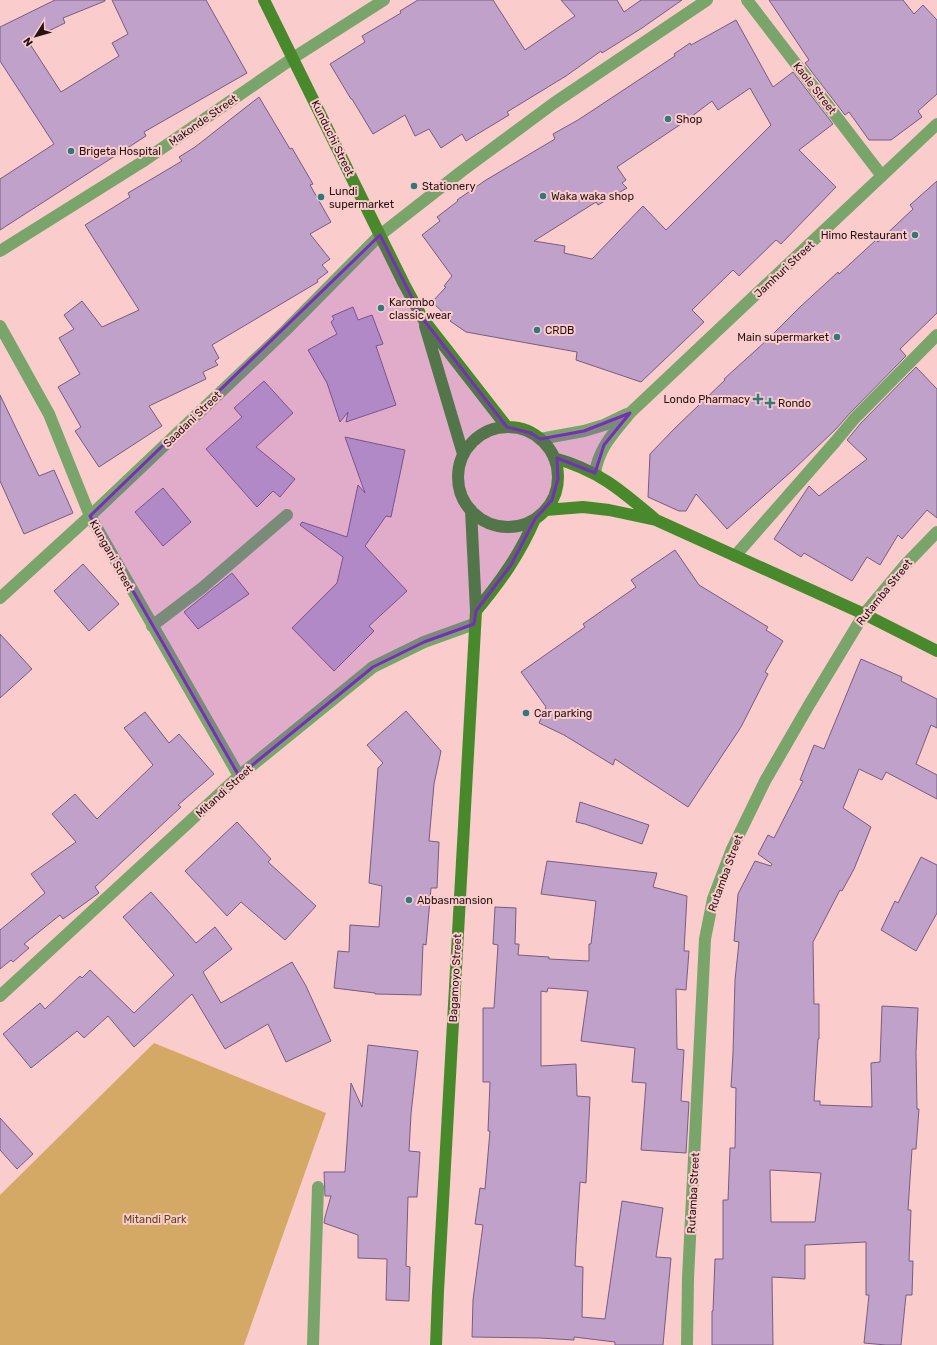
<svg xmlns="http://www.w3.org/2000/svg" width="937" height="1345" viewBox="0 0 937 1345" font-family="Rubik,sans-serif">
	<rect width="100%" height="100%" fill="#facccc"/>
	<path fill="#d4a966" d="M154,1043L326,1113L244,1345H0V1195Z"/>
	<path fill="#c0a1ca" stroke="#785c81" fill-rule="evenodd" d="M55,0H105V1L63,18L65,23L28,41L61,92L119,56L112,43L128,34L112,0H206L247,73L144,132L146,136L0,230V179L54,144L0,61V27Z
		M418,0H493L525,50L575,16L561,0H617L624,12L641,0H682L642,28L602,53L601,51L566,76L507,112L509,115L466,141L462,134L441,148L429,129L415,136L405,115L373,134L352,99H351L330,64L365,42L362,36L401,13L400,11Z
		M769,0H903L914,14L923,5L937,20V94L918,111L922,117L891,140H869L849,112L845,115L805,63L809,60Z
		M736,20L773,87L793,72L833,124L799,150L836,187L781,244L776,240L739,276L733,270L692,310L704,322L641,382L576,360L577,352L466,332L450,321L451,320L432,302L446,287L444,286L452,276L422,235L440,221L437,217L458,201L457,200L486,180L555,139L553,134L578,120L675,56L674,54L690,43L691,45ZM750,88L771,125L666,230L643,206L592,259L564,253L565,246L534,241L596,202L598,205L627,188L622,183L626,180L617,167L687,120L712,101L718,110Z
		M259,97L290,149L292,148L313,184L310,185L331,222L310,234L330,259L322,265L328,272L317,280L318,282L212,345L219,358L215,361L218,365L203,372L206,379L149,406L162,426L99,467L75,431L81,427L58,387L80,374L59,338L74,329L64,315L82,301L102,327L139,310L85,225L130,197L128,193L182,161L179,157L195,147Z
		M937,181V313L900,349L906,356L850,413L836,429L793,470L727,529L696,494L686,511H679L648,497L650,454L675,428L725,380L724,379L766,341L800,307L838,272L839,274L876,240L878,242L913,209L910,205Z
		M353,307L358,320L372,315L383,344L376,346L396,405L346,422L348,412L340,422L327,383L308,350L337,334L331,322L334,319L332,316Z
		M916,367L937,389V518L927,510L902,539L898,535L880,565L867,557L852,581L804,553L801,557L774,539L809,486L819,496L867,459L847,440L861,423Z
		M264,381L293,413L256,447L295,479L280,497L273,491L257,507L206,449L242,417L234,408Z
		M0,395L39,476L54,470L73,513L24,534L0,481Z
		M345,437L405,450L391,517L386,516L365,546L407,591L369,626L374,631L334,671L292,628L337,583L343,557L300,525L302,522L347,537L358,485L365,493Z
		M163,488L191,522L163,546L135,512Z
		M675,550L699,585L768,627L766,630L783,641L765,672L768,674L741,727L688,807L615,759L613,765L564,735L539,723L546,707L521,672L585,627L583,624L636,587L631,580Z
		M83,564L119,604L89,631L54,591Z
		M232,573L249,594L198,629L184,612Z
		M0,634L32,669L0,698Z
		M861,659L902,677L901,681L937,699V728L931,725L916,764L937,775V799L886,772L882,780L859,769L843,808L871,827L854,869L842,891L840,890L813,942L814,1004H819V1039H818L814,1101H820V1105L872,1107L871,1063L880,1062L882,1006L918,1008L916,1052L917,1109H919L916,1149H912L908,1210H911L909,1261H913L912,1295H906L901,1345H886L864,1343L869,1295H866V1242L805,1245V1279L772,1277L773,1345H712V1311H713L715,1259H723V1200H728L730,1148H735L736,1088L731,1087L733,1053L735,980L739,942L734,941L738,894L755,861L771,866L772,864L758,854L768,835L774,838L803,781L800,780L814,745L824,749ZM770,1170L821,1173L815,1222H771Z
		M406,711L441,751L434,784L429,841L439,842L437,888H431L426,945L423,944L421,995L375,994V993L334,988L338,951L349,952L350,925L379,927L382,886L369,883L378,768L383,763L367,745Z
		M145,712L169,743L179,734L214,774L178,805L181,807L95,887L99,893L63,919L60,915L24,944L29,948L13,962L11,960L0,969V930L45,893L31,874L76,842L52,814L75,794L97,819L153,765L124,728Z
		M580,802L649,825L642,844L585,824L576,822Z
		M237,822L271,859L268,862L316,906L285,940L241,902L227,916L185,871Z
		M921,857L937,865V913L916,951L881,930L895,901L898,903Z
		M547,861L657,873L653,887L687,896L684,951H689L686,990L676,989L677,1049L684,1050L681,1101L689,1102L686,1153L641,1150L646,1083L632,1082L635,1048L581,1041L588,991L548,988L547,992L541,991V1066L576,1064L577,1096L590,1097L586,1183L580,1182L576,1245L575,1266L583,1267L582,1317L605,1319L622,1201L663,1208L656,1257L671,1258L663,1345H615V1342L574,1337V1340L540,1338L472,1337L473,1300L483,1225L475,1224L480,1188L485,1189L490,1131H488L490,1082H483V1008H494L498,945L493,944L495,907L516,908L515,944H519L518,955L549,957V959L589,961V944H591L596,901L541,894Z
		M151,892L196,943L215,927L232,949L203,972L221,1003L292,962L306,986L331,1041L286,1062L268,1024L225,1049L192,994L134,1047L108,1016L84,1038L77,1031L31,1068L3,1034L40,1003L45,1009L80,976L82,978L90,970L134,1013L174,975L123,917Z
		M368,1045L418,1051L411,1114L409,1151L420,1152L417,1197H408L406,1266L410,1267L409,1301L386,1300L387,1259L358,1258V1235L324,1223L325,1217L331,1196H325L324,1172H345L351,1083L362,1107Z
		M0,1118L33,1154L17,1169L0,1150Z"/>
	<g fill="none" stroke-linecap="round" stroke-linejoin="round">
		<path stroke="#79a46a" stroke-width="12" d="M747,0L882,176
			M0,251L142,162L293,58L384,0
			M0,326L49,414L90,516L239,776
			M540,439L584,431L604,425L627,414
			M595,473C599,447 614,433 630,413L937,124
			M735,556L835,442L855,418L937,335
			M0,598L90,516L285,331L380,235L462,171L554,103L707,0
			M152,626L202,588L287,515
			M0,996L239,776L373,667L424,642L474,624
			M313,1345L318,1187
			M687,1345L688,1278L705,939L713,899L732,849L765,781L809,705L864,614L905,565L937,532"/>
		<path stroke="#48892c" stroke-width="12" d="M264,0L404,284L423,319L507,427
			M425,326L463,454
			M458 477a50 50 0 1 1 100 0a50 50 0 1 1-100 0Z
			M554,458C598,470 621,490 655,519
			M546,510L583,507L609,510L656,520L864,614L937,651
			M476,611C501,581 520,554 535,519
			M436,1345L438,1291L476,611L471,510"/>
	</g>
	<path fill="#7b2cbf" fill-opacity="0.2" stroke="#7b2cbf" stroke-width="3" stroke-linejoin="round" d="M380,235L423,319L507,427L531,433L540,439L584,431L630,413L604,445L595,473L557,458L558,479L552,500L535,519L511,565L476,611L474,624L424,642L373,667L239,776L90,516Z"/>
	<g fill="#2f797b" stroke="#facccc" stroke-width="1.5">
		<circle cx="668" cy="119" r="4"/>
		<circle cx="71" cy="151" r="4"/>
		<circle cx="414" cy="186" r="4"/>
		<circle cx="543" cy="196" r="4"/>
		<circle cx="321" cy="197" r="4"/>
		<circle cx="915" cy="235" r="4"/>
		<circle cx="381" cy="308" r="4"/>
		<circle cx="537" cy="330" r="4"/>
		<circle cx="837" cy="337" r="4"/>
		<path d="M756 393h4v4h4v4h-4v4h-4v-4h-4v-4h4z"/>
		<path d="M768 397h4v4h4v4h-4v4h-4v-4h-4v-4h4z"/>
		<circle cx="526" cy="713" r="4"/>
		<circle cx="409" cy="900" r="4"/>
	</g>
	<g text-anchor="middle" stroke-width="4" stroke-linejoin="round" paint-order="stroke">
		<g font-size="11" fill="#261213" stroke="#facccc">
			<text transform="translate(815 88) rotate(52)" y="4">Kaole Street</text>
			<text transform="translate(203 120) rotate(-35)" y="4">Makonde Street</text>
			<text transform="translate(333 138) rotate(64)" y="4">Kunduchi Street</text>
			<text transform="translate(784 269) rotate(-43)" y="4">Jamhuri Street</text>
			<text transform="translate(192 419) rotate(-44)" y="4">Saadani Street</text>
			<text transform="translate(112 555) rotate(61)" y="4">Kiungani Street</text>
			<text transform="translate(884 592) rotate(-51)" y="4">Rutamba Street</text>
			<text transform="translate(224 791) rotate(-42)" y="4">Mitandi Street</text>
			<text transform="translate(725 873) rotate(-70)" y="4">Rutamba Street</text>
			<text transform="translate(455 978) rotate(-87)" y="4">Bagamoyo Street</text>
			<text transform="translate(693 1193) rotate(-87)" y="4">Rutamba Street</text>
		</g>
		<g font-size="11" fill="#261213" stroke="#facccc" text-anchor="start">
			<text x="676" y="123">Shop</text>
			<text x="79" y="155">Brigeta Hospital</text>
			<text x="422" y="190">Stationery</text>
			<text x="329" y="195">Lundi<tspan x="329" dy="13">supermarket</tspan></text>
			<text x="551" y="200">Waka waka shop</text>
			<text x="907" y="239" text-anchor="end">Himo Restaurant</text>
			<text x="389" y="306">Karombo<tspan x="389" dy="13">classic wear</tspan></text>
			<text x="545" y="334">CRDB</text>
			<text x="829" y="341" text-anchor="end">Main supermarket</text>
			<text x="750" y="403" text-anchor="end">Londo Pharmacy</text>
			<text x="778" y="407">Rondo</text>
			<text x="534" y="717">Car parking</text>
			<text x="417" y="904">Abbasmansion</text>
		</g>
		<g font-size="11" fill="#624719" stroke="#facccc">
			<text x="155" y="1223">Mitandi Park</text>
		</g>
	</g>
	<g transform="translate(36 36) rotate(233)" stroke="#facccc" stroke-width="3" paint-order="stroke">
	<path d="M0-3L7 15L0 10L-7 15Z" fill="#261213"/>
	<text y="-6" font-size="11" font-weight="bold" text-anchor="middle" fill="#261213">N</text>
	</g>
</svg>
